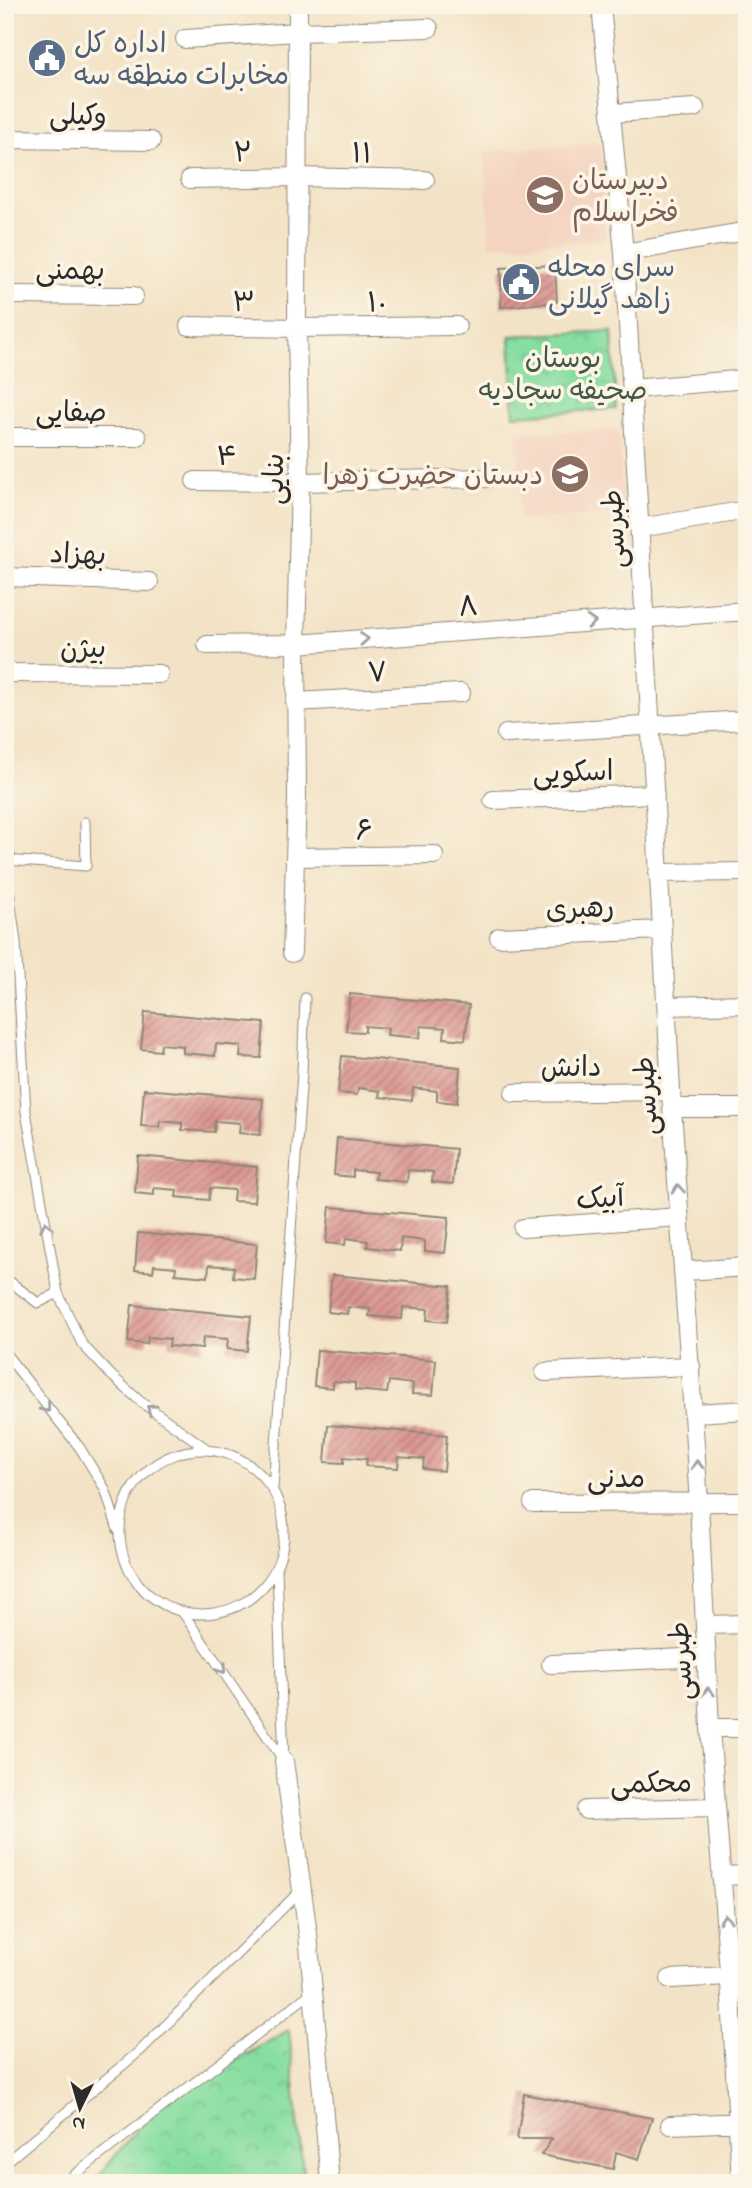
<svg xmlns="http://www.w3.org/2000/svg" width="752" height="2188" viewBox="0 0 752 2188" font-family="'Indie Flower','Playpen Sans Arabic',sans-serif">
	<defs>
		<pattern id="park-crowns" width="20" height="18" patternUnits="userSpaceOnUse" patternTransform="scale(1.75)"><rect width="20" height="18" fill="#88dea2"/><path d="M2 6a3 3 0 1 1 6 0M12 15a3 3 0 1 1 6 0" fill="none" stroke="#76bf8c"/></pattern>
		<pattern id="building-hatch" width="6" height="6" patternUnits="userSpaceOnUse" patternTransform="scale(1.75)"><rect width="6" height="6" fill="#da9490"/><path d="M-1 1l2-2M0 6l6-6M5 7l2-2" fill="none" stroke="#b17976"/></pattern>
	</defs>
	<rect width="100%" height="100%" fill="#fcf5e5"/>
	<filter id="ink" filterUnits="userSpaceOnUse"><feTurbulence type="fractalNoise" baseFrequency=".0143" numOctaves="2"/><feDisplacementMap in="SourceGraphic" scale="14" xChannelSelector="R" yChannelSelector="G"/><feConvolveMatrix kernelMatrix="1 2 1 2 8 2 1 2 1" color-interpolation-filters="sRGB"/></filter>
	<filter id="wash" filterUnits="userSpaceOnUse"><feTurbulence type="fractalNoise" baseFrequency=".00686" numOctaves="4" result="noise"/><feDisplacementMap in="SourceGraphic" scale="28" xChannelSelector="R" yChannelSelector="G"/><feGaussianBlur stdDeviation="1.57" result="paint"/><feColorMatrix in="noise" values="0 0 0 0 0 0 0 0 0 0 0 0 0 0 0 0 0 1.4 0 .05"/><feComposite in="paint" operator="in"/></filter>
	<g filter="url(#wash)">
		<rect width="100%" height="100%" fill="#f3e3c6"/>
		<path fill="#f4d3c0" d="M601,143L606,239L490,246L484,151Z
			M619,430L623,515L520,519L517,433Z"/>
		<path fill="url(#park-crowns)" stroke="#5a8466" stroke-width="2" d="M612,331L616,409L514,415L510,336Z
			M289,2030L304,2183H93L156,2106Z"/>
		<g id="blocks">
			<path fill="url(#building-hatch)" d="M555,265L557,302L501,307V268Z
				M350,994L469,1005L465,1040L444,1038L445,1028L421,1026L420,1038L387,1035L388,1028L365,1026V1032L346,1031Z
				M145,1012L264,1023L261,1058L240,1057L241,1046L216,1044L215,1056L183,1053V1046L161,1044L160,1051L141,1049Z
				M342,1056L460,1067L457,1103L437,1101V1091L413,1088L412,1101L379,1097L380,1091L358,1088L357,1095L338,1093Z
				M144,1089L263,1099L260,1135L239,1133L240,1123L215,1121L214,1132L182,1130V1123L160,1121L159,1127L141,1126Z
				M337,1138L456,1149L453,1184L432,1182L433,1172L408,1170L407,1182L375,1179L376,1172L353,1170V1177L334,1175Z
				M138,1156L257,1167L254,1202L233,1201L234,1190L210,1188L209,1200L176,1197L177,1190L154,1188V1195L135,1193Z
				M330,1207L449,1217L445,1253L425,1251V1241L401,1238L400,1251L367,1247L368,1241L346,1238L345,1245L326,1243Z
				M138,1233L257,1244L254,1279L233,1277L234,1267L209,1265L208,1277L175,1274L176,1267L154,1265L153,1272L135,1270Z
				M332,1275L451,1286L447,1322L427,1320L428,1309L403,1307L402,1319L369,1316L370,1309L348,1307L347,1314L328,1312Z
				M132,1305L251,1316L247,1351L227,1349L228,1339L203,1337L202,1349L169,1346L170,1339L148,1337L147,1344L128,1342Z
				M317,1350L436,1360L433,1395L412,1394L413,1384L389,1381L387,1393L355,1390V1383L333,1381V1388L314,1386Z
				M328,1425L447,1435L444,1471L423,1469L424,1459L399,1457L398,1468L366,1466L367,1459L344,1457V1463L325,1462Z
				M524,2094L652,2118L639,2159L616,2152L613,2169L541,2155L552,2139H517Z"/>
		</g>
	</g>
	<g filter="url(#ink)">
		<use href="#blocks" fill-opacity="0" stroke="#8f8778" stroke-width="2"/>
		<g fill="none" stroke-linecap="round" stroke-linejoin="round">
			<g stroke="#8f8778" stroke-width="11">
				<path id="service" d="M6,860L86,866L85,822
					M5,862L16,942L26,1112L58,1293
					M5,1278L38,1303L58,1293L82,1344L110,1374L141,1402L207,1449
					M5,1353L80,1448L105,1489L118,1530
					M120 1532a82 82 0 1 1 164 0a82 82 0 1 1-164 0Z
					M273,1488L302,1073L305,998
					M183,1613L284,1761L277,1570
					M5,2163L141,2050L301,1890
					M64,2183L312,1992"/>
			</g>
			<g stroke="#8f8778" stroke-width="20">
				<path id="minor" d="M601,5L624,253L672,1108L699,1503L710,1728L731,1997L741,2183
					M185,39L298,32L429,28
					M612,113L695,108
					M5,139L151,141
					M190,179L298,177L425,180
					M624,253L747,231
					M5,295L134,296
					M189,326L297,328L457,326
					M632,389L747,379
					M5,437H137
					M195,481L300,482L487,478
					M640,528L747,510
					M5,577L149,582
					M207,645L296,644L747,611
					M5,673L159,674
					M295,702L461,693
					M506,734L747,720
					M493,800L655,794
					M5,854L6,860
					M295,857L434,855
					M658,873L747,872
					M499,937L662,930
					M292,953L297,797L296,644L300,482L297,328L298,5
					M667,1006L747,1004
					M514,1093L671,1091
					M672,1108H747
					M523,1228L680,1217
					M685,1271L747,1267
					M545,1372L691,1366
					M694,1413L747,1410
					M533,1503L747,1502
					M705,1625L747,1624
					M551,1664L706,1657
					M710,1728H747
					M284,1761L308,1934L330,2183
					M586,1810L716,1807
					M721,1876L747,1875
					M670,1979L729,1976
					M670,2125L747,2122"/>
			</g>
			<use href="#service" stroke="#fff" stroke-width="9"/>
			<use href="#minor" stroke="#fff" stroke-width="18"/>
		</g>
		<defs><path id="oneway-chevron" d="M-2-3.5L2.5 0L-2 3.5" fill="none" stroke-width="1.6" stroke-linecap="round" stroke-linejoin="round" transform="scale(1.75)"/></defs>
		<g stroke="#a0a0a0">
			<use href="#oneway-chevron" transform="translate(591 622) rotate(-4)"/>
			<use href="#oneway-chevron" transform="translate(364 639) rotate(-4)"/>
			<use href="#oneway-chevron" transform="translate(678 1189) rotate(-94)"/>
			<use href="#oneway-chevron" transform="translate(46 1226) rotate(-100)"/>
			<use href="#oneway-chevron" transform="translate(46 1408) rotate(51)"/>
			<use href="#oneway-chevron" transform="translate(151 1409) rotate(-144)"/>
			<use href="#oneway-chevron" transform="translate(697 1465) rotate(-94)"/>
			<use href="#oneway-chevron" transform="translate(222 1669) rotate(56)"/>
			<use href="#oneway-chevron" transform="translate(708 1692) rotate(-93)"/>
			<use href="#oneway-chevron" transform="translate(725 1919) rotate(-94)"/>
		</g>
	</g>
	<defs>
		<g id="civic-disc" transform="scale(2.0125)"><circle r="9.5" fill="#5c6f8a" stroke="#fcf5e5"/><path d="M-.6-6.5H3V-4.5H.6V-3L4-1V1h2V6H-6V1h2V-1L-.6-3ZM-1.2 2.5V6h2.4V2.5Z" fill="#fff"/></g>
		<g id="school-disc" transform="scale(2.0125)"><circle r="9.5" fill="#8d6e63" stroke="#fcf5e5"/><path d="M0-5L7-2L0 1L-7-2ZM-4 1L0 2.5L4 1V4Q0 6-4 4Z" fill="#fff"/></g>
	</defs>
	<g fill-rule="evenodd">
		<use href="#civic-disc" x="47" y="58"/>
		<use href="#school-disc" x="545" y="195"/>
		<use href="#civic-disc" x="521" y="282"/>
		<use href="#school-disc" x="570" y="474"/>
	</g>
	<g text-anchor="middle" stroke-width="7" stroke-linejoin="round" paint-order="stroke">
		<g font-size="28" fill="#4e5e75" stroke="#fcf5e5" text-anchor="start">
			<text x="74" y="52">اداره کل<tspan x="74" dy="32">مخابرات منطقه سه</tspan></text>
			<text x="548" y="276">سرای محله<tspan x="548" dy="32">زاهد گیلانی</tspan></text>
		</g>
		<g font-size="28" fill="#2b2b2b" stroke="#fcf5e5">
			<text transform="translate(78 114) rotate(1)" y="10">وکیلی</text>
			<text transform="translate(243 151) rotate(-1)" y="10">۲</text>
			<text transform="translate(362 152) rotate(2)" y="10">۱۱</text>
			<text x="70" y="279">بهمنی</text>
			<text transform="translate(244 301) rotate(1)" y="10">۳</text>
			<text transform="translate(377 301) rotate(-1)" y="10">۱۰</text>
			<text x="71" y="421">صفایی</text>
			<text x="227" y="465">۴</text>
			<text transform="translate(273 479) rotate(-90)" y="10">بنایی</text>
			<text transform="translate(613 529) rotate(-93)" y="10">طبرسی</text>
			<text transform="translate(78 553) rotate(2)" y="10">بهزاد</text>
			<text transform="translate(468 605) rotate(-4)" y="10">۸</text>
			<text x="83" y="657">بیژن</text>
			<text transform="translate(377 671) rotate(-3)" y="10">۷</text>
			<text transform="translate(573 771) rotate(-2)" y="10">اسکویی</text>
			<text transform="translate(364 829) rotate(-1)" y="10">۶</text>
			<text transform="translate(580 907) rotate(-2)" y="10">رهبری</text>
			<text transform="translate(571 1066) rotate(-1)" y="10">دانش</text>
			<text transform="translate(645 1096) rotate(-93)" y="10">طبرسی</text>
			<text transform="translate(600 1197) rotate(-4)" y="10">آبیک</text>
			<text x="616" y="1487">مدنی</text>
			<text transform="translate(680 1661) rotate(-93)" y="10">طبرسی</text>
			<text transform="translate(651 1782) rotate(-1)" y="10">محکمی</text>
		</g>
		<g font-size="28" fill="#785e54" stroke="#fcf5e5" text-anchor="start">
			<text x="572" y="189">دبیرستان<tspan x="572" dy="32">فخراسلام</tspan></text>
			<text x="543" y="484" text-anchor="end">دبستان حضرت زهرا</text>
		</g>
		<g font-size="28" fill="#425849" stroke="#fcf5e5">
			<text x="563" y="367">بوستان<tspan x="563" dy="32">صحیفه سجادیه</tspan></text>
		</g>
	</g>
	<rect width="752" height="2188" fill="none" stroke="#fcf5e5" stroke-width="28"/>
	<g transform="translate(80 2108) rotate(185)" stroke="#fcf5e5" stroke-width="5" paint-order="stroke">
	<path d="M0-5L12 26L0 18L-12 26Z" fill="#2b2b2b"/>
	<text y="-10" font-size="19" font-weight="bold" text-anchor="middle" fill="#2b2b2b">N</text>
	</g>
</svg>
